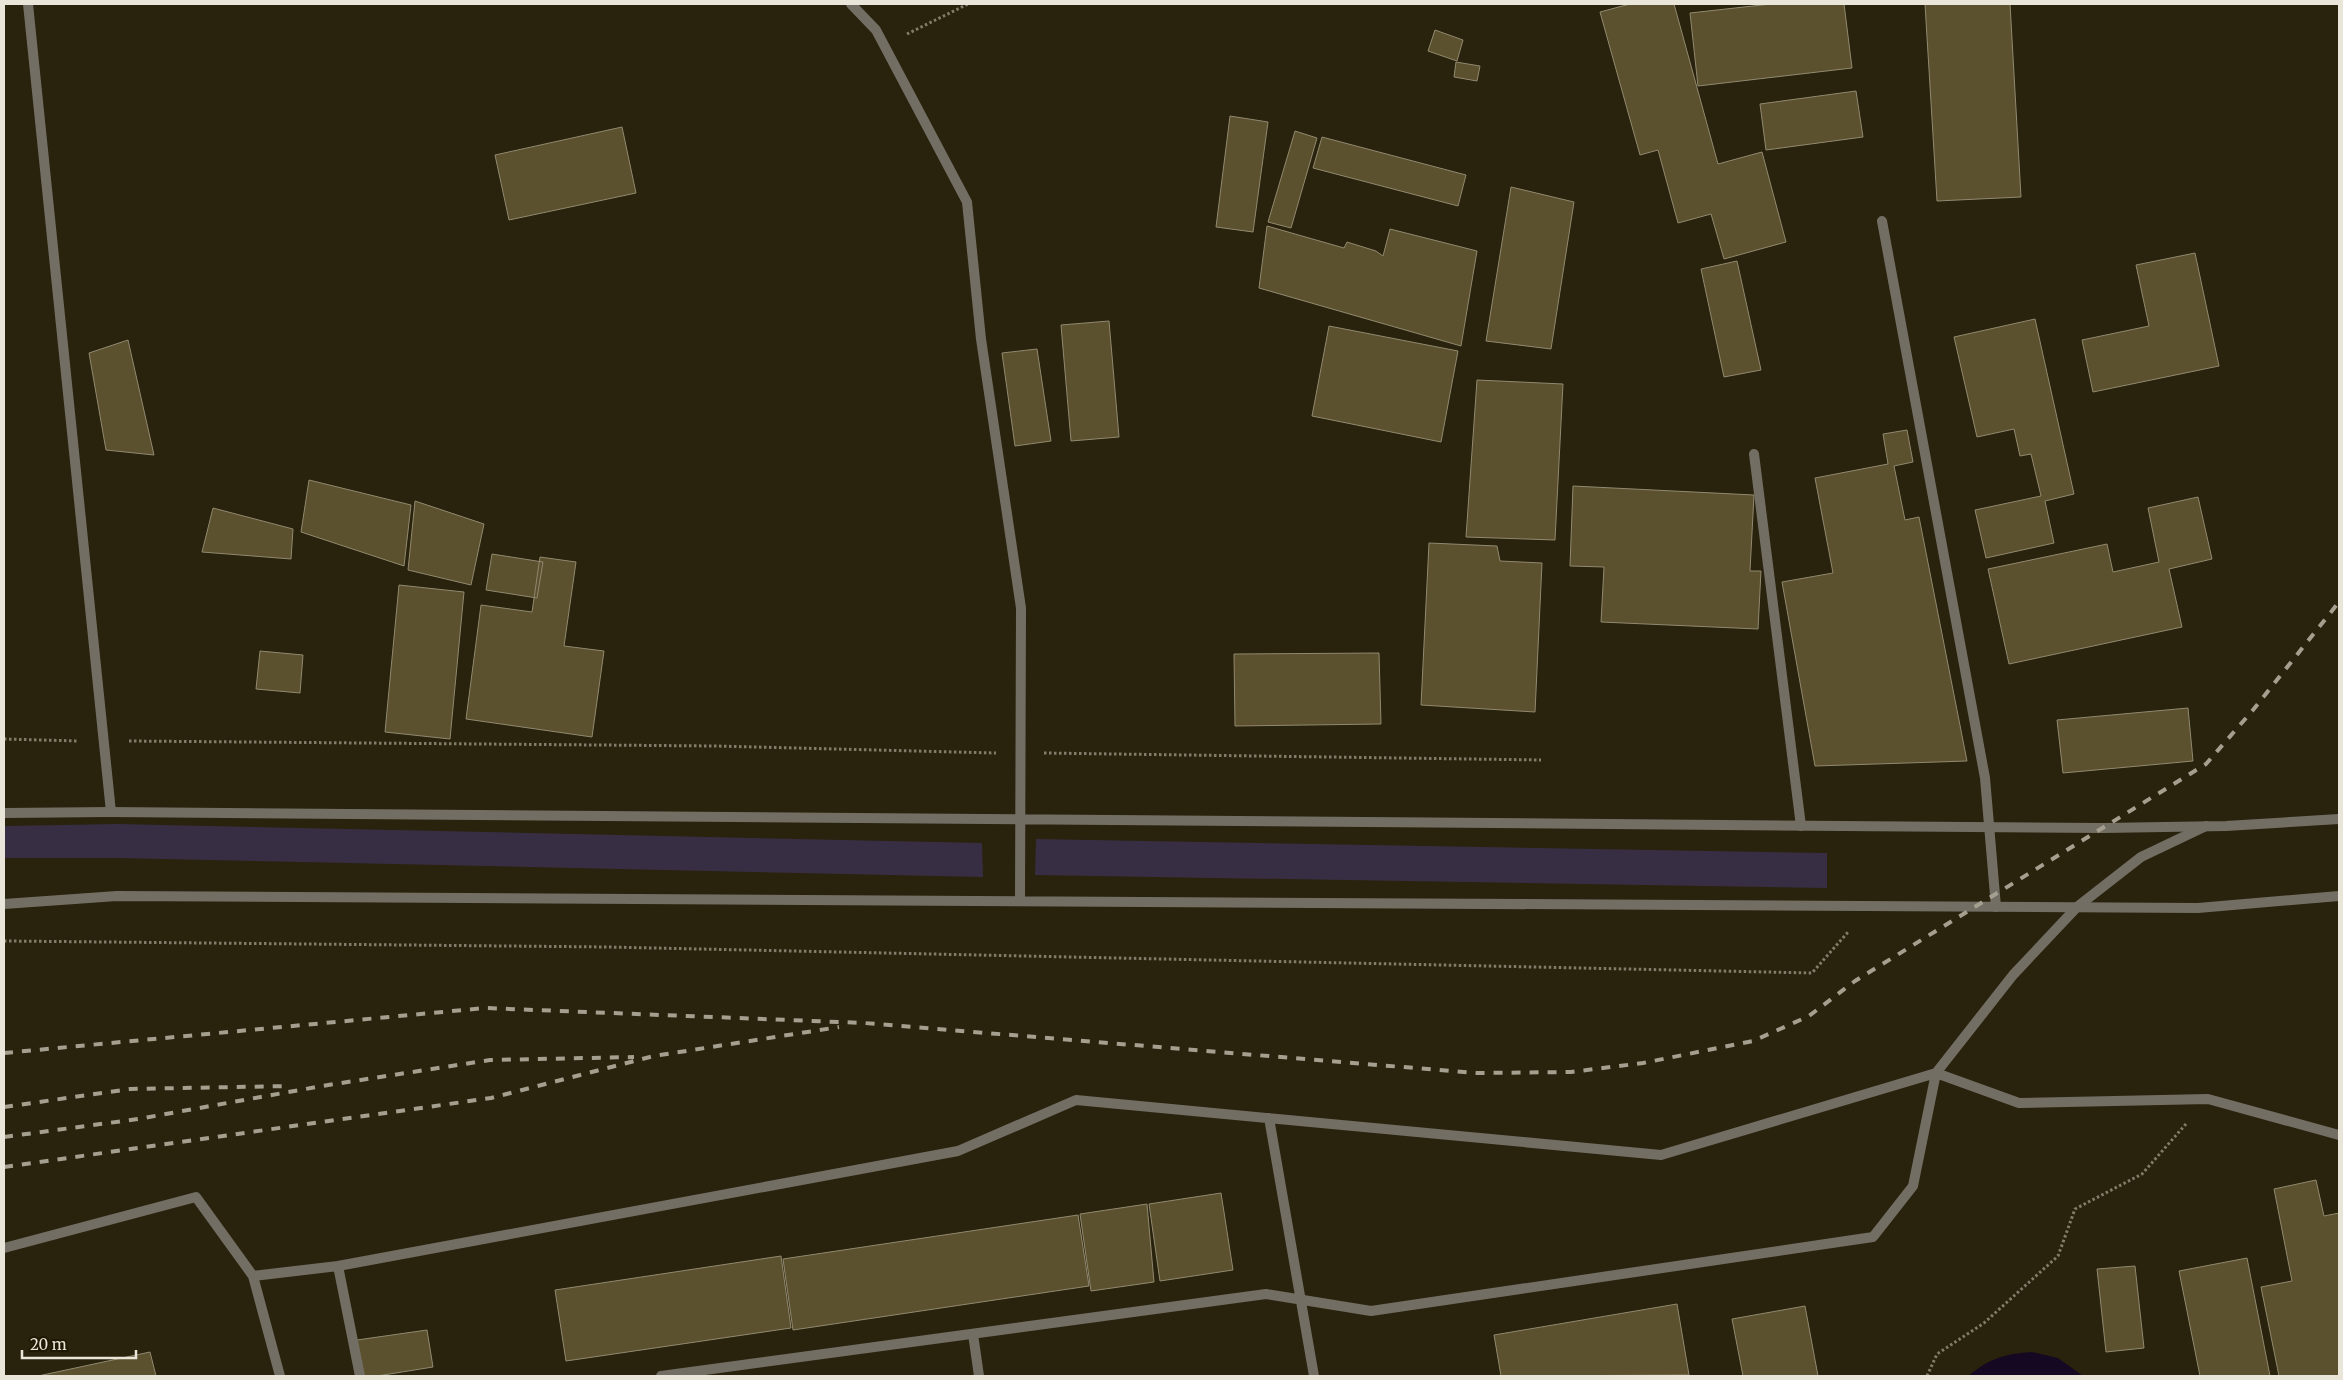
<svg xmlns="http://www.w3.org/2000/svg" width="2343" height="1380" viewBox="0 0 2343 1380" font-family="Merriweather,serif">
	<rect width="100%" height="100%" fill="#29220c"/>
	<path fill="#382e43" d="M118,824L982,843L983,877L117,858H4V826Z
		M1036,839L1827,853V888L1035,875Z"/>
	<path fill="#150822" d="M2032,1352L2058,1358L2083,1376H1968C1990,1358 2005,1354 2032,1352Z"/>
	<path fill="#5c512e" stroke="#918970" d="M1630,4H1674L1718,164L1762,152L1786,242L1724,259L1711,214L1678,223L1658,150L1640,155L1600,12Z
		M1771,4H1844L1852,68L1698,86L1690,13Z
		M1925,4H2010L2021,197L1937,201Z
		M1435,30L1463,40L1457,61L1428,51Z
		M1456,62L1480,66L1477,81L1454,77Z
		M1856,91L1863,137L1766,150L1760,104Z
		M1230,116L1268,122L1253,232L1216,227Z
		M622,127L636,193L509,220L495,155Z
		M1295,131L1317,138L1291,228L1268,222Z
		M1322,137L1466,175L1458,206L1313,168Z
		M1511,187L1574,202L1551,349L1486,341Z
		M1267,226L1344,248L1347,242L1376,251L1383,256L1390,229L1477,251L1461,346L1259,288Z
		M2195,253L2219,366L2093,392L2082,340L2149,326L2136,265Z
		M1737,261L1761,370L1724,377L1701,269Z
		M2035,319L2074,494L2045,501L2054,543L1986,558L1975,510L2041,496L2031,454L2020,456L2014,429L1977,437L1954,337Z
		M1109,321L1119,437L1071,441L1061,325Z
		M1329,326L1458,351L1441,442L1312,416Z
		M128,340L154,455L106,450L89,353Z
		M1037,349L1051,441L1015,446L1002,353Z
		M1477,380L1563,384L1555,540L1466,537Z
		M1907,430L1913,462L1894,466L1905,520L1919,517L1967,761L1815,766L1782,582L1833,573L1815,478L1888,464L1883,434Z
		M309,480L411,505L404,566L301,532Z
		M1573,486L1754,495L1750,571H1761L1758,629L1601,622L1604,567L1570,566Z
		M2198,497L2212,559L2169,569L2182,627L2009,664L1988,569L2107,544L2113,572L2159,562L2148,508Z
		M415,501L484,524L471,585L408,570Z
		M213,508L293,529L291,559L202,552Z
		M1429,543L1497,546L1500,561L1542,563L1535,712L1421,705Z
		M492,554L543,562L537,598L486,590Z
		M540,557L576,562L564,646L604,651L592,737L466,719L481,605L532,612Z
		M399,585L464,592L450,739L385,732Z
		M260,651L303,655L300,693L256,689Z
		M1379,653L1381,724L1235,726L1234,654Z
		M2188,708L2193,761L2063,773L2057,720Z
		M2316,1180L2324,1216L2339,1213V1376H2279L2261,1287L2292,1281L2274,1189Z
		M1221,1193L1233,1270L1160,1281L1149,1204Z
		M1147,1204L1154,1282L1091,1291L1080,1214Z
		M1078,1215L1089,1286L793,1330L783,1259Z
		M781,1256L791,1328L566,1361L555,1290Z
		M2247,1258L2270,1376H2200L2179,1271Z
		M2135,1266L2144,1348L2106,1352L2097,1269Z
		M1677,1304L1689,1375L1501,1376L1494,1335Z
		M1805,1306L1818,1376H1743L1732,1319Z
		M427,1330L433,1367L377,1376H363L357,1340Z
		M150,1352L156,1376H38Z"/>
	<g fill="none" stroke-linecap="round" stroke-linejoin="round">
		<path stroke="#827c6a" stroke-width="3" stroke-dasharray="2.5 2.5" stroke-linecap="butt" d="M907,34L968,4
			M4,739L78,741
			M129,741L715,746L996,753
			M1044,753L1541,760
			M4,941L607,947L1812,973L1849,931
			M1927,1376L1937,1354L1984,1323L2058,1256L2075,1209L2142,1174L2186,1124"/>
		<path stroke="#726e64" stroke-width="10" d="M28,4L111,812
			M1882,221L1985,778L1996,907
			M1754,454L1801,826
			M1269,1118L1314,1376
			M4,1248L196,1197L253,1276
			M973,1334L979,1376
			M280,1376L253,1276L338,1266
			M360,1376L338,1266L958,1151L1076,1100L1661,1155L1936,1073L2019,1103L2208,1099L2339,1135
			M661,1376L1266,1294L1371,1311L1873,1237L1913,1186L1936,1073L2013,975L2077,907L2141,857L2206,826"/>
		<path stroke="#726e64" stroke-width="10" d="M851,4L876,30L967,202L981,339L1021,608L1020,901
			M4,813L111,812L2103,828L2226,826L2339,819
			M4,904L117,896L2198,908L2339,896"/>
		<path stroke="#a49f8f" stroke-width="4" stroke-dasharray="9 9" stroke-linecap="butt" d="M4,1053L485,1008L864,1023L1476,1073L1571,1072L1643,1063L1753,1041L1809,1016L1855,981L2206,764L2253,710L2339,602
			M4,1107L130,1089L290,1086
			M4,1137L138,1119L322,1086L490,1060L634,1057
			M4,1167L491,1098L654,1056L839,1027"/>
	</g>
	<rect width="2343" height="1380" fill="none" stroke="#e9e5d8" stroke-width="10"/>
	<path d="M22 1350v8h114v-8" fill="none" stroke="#e9e5d8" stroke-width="2.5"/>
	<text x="30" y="1350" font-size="15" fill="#e9e5d8" stroke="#1f1904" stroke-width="4" paint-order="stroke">20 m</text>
</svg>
